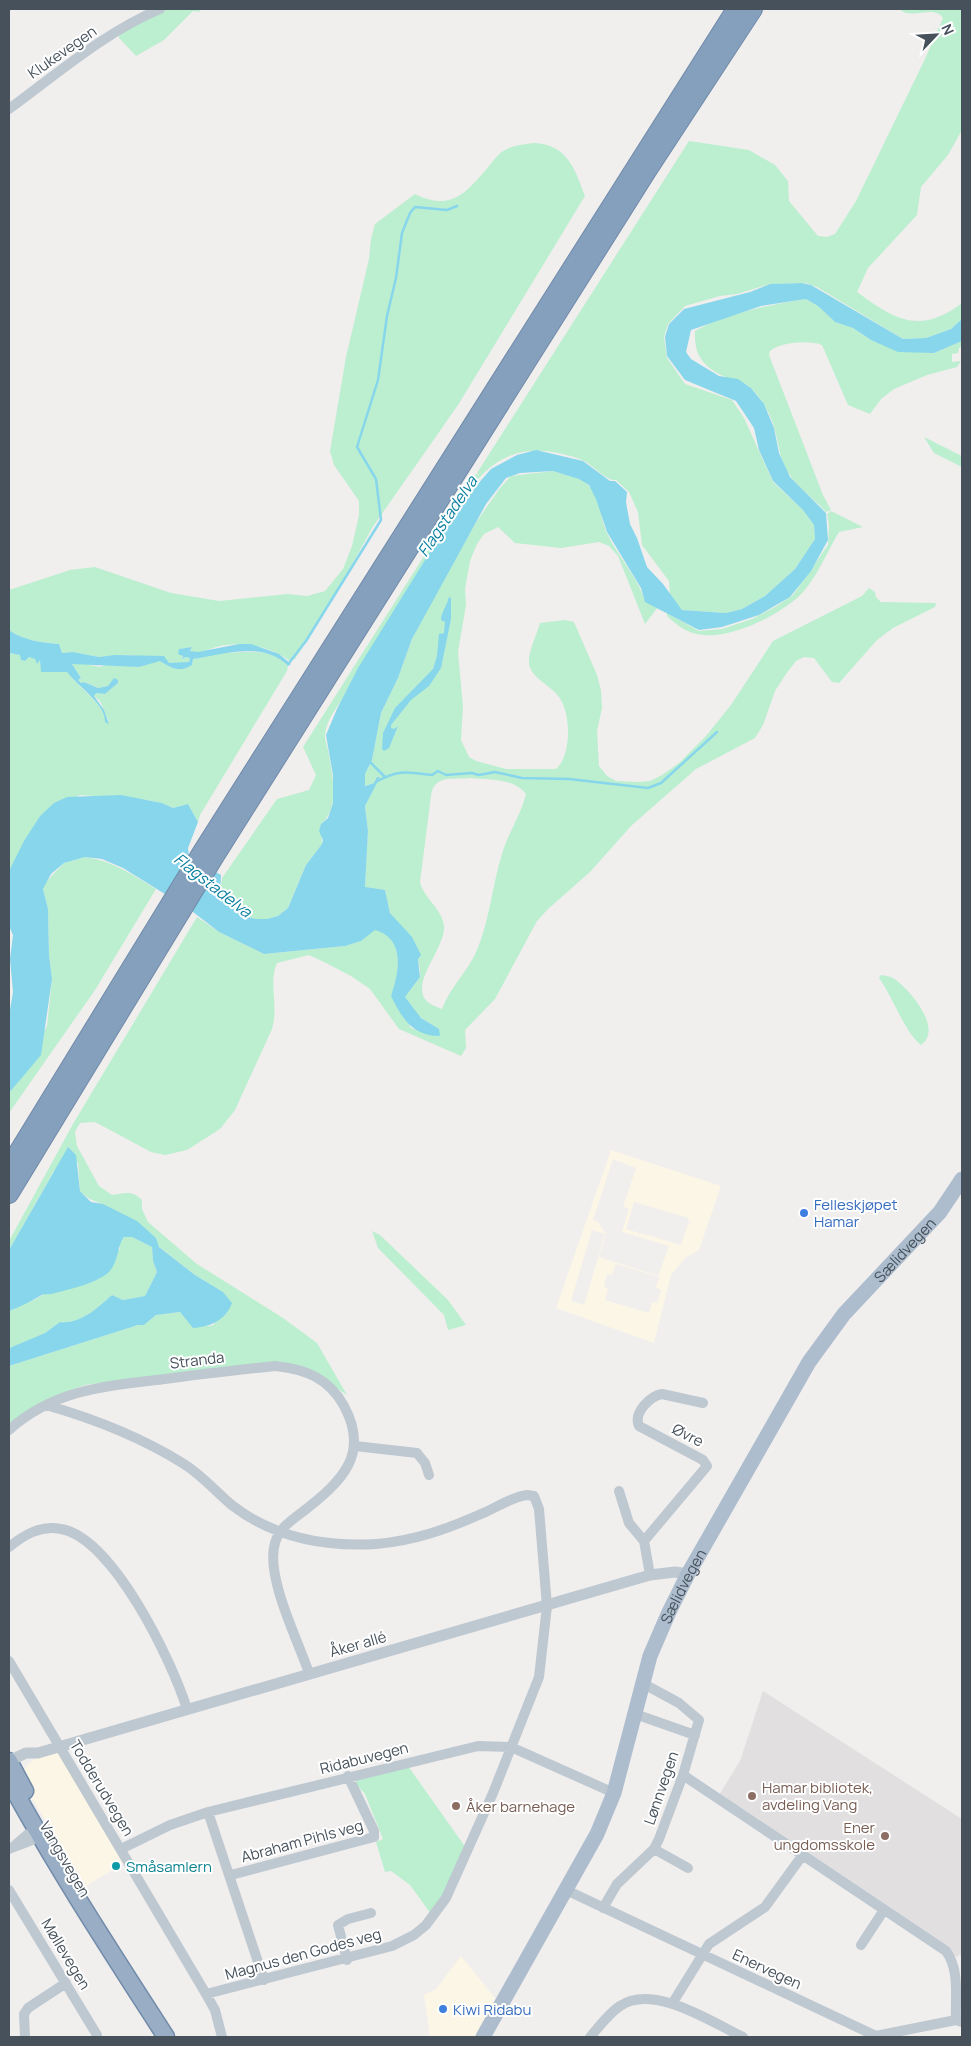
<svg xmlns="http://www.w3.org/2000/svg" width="971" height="2046" font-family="Manrope,sans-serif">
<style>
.commercial{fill:#fcf6e6;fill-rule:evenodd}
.education{fill:#e2dfe0}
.green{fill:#bbefd0;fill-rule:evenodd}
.water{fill:#88d6ec}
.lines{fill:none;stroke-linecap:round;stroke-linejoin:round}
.stream{stroke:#88d6ec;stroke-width:2.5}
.trunk-casing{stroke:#708ba9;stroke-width:19}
.motorway-casing{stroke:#708ba9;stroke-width:20}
.minor{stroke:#bec8d0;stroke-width:10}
.tertiary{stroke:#bec8d0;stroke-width:11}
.primary{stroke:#adbdcd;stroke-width:15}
.trunk{stroke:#99aec5;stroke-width:16}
.motorway{stroke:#85a0bd;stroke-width:18}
.shop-dot{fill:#3f7fe0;stroke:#fff;stroke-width:2}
.education-dot{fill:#8d6e63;stroke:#fff;stroke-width:2}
.culture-dot{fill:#0f9aa8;stroke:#fff;stroke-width:2}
.labels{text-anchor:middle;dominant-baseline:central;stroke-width:4;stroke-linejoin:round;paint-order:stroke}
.street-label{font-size:15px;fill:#46515b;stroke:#fff}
.shop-label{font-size:15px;fill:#366cbe;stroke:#fff;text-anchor:start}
.education-label{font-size:15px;fill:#785e54;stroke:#fff;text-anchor:start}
.culture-label{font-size:15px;fill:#0d838f;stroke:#fff;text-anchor:start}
.water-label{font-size:16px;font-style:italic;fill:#0b80a1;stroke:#fff}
</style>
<rect width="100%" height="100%" fill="#f1eeee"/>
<path class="commercial" d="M611 1150 721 1186 699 1250 686 1257 671 1275 654 1343 556 1308ZM613 1159 636 1168 623 1207 629 1209 622 1232 669 1246 658 1276 599 1257 606 1234 598 1222 593 1220ZM634 1202 689 1218 688 1221 691 1222 688 1224 681 1245 641 1233 639 1236V1233L626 1229ZM592 1230 605 1234 584 1305 571 1301ZM616 1264 659 1277 656 1288 661 1290 657 1303 652 1302 649 1313 605 1300 608 1289 604 1287 607 1274 612 1275Z
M59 1752 124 1863 86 1886 30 1795 22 1774 28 1764 34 1759Z
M461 1956 495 1998 490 2014 479 2034 474 2037H430L424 1995 436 1989Z"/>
<path class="education" d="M763 1691 962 1819V1957L959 1954 958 1957 955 1956 719 1795 740 1761Z"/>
<path class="green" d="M167 9H198L201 12 193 11 164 40 136 56 119 38V34Z
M899 9H962V130L948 155 921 187 917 215 868 268 857 292C895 320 920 335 962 303V319L951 329 926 338 903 339 817 287 806 283 770 284 737 294 720 296 685 306 668 324 664 337 667 358 685 384 732 400 744 418 773 482 803 510 814 525 815 539 795 569 765 596 742 609 726 613 682 610 670 596 669 581 642 545 638 512 629 492 616 480C606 481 594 466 584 461 576 457 567 455 558 453 512 444 486 464 462 500L347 694C338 705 326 720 325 735 325 740 327 746 328 750 332 773 341 807 321 824L322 844 306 865 288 908 278 916 267 919H256L240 915 220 896 222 878 277 799 309 790 316 775 303 747 476 474 480 475 477 473 689 141 749 150 775 165 788 181 789 201 818 236 827 237 835 234 856 201 925 59 943 18C933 4 912 21 899 9Z
M535 143C568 145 575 170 585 196L458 405 372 528 346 576 295 659 290 661C268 646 246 641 220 646 210 648 199 655 190 651L192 647 180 649 183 659 186 657 190 658 189 662 175 664 132 655 99 657 73 652 62 653 59 644C42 643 22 640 9 630V590L70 570 95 567 171 593 219 601 287 594 307 596 325 591 343 569 352 546 359 515V501L334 465 330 451 346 357 369 259 371 239 375 224 415 194C451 212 466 193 489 166 493 161 499 153 505 150 514 145 525 144 535 143Z
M806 299 818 306 835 322 853 328 871 340 934 353 962 341V346L959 348 958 353 952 354V362L961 361 957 367 927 375 894 389 881 399 870 414 848 405 822 345C810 340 780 342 770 351L769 355 823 495 831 510 826 512C816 501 800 489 791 477 780 463 779 446 775 430 771 415 763 401 753 390 743 379 731 381 719 374 700 364 694 351 695 331 729 313 768 305 806 299Z
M924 437 962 456V467L934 453Z
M553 471C564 475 580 476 588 485 600 497 600 517 606 531 617 556 637 575 645 601L658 607 645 624 618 556 609 546 599 542 561 548 515 543 498 527 484 534 477 544 470 561 465 589 466 605 458 652 463 707 461 740 469 757 476 761 506 769H556C572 755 571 713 559 697 551 685 531 679 529 663 528 652 537 634 540 623L565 620 574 622 597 675 601 690 602 708 597 731 599 766 607 776 616 781 639 782 650 781 662 775 679 763 706 736 731 705 773 641 862 596 869 588 875 592 876 597 881 602 936 603 935 607 893 628 877 640 839 683 832 682 814 658 804 657 796 661 786 674 775 691 763 725 755 738 696 769 631 826 590 872 548 909 537 921 495 999 465 1030 466 1048 461 1056 399 1029 370 989 351 976 326 963 309 955 277 963C268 983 279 1004 272 1029L235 1110 220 1129 187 1150 165 1155 151 1152 95 1122 80 1123 75 1132 77 1146 99 1186 112 1195C124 1193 133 1190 142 1200V1209L148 1222 197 1264 283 1318 317 1343 347 1395 306 1368 122 1380 85 1385 60 1394 9 1427V1366L138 1325H144L156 1315 180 1312C190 1326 198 1328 214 1325L223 1292 195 1275 110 1208C97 1200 92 1203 80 1191L78 1163 54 1171 9 1250V1241L73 1124 197 917 219 932 264 954 345 946 361 941 375 929C406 939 399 972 392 996L411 1028 439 1036V1029C427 1022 409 1012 405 997L420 977V970L418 959 403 930 390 913 385 890 365 888 368 831 365 806 379 777 374 783 364 786 365 774 372 760 381 713 398 678 412 639 452 563 477 521 500 488 511 476ZM471 778C489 780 514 778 526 794 521 815 508 833 502 854 492 886 490 919 477 950 469 970 450 987 442 1009 437 1007 428 1004 425 999 412 980 446 947 444 926 442 908 424 899 420 882L431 796C434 774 452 780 471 778Z
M831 511 863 527 839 532C827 552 819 573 804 591 785 613 733 638 704 635 688 634 678 626 667 616V613L699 631 722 629 752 619 775 607 793 595 828 545 829 525 827 514Z
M245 652C264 652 274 652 288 666L287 671 200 815 198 822 188 804 173 808 162 803 147 800 80 795 40 816 9 871V653L21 655V660L25 661 29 657 40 660 47 671 67 672C77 685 88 693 98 704 103 710 104 716 109 722L100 701 94 696 95 693 105 694 118 683 114 679 108 686 98 688 84 682 81 683 77 681 81 678 72 664 82 663 100 667 109 664 139 667 160 660C170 667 179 674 192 665L193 659 219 653Z
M85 857C113 861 133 875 156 889L95 990 9 1113V1093L19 1080 47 1026 52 979 49 955 48 909 43 889 45 883 64 863Z
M881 975C885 976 890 976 893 978 909 988 944 1029 921 1045 905 1033 893 997 879 978Z
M372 1231 380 1235 448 1300 466 1325 448 1330 444 1315 378 1248Z
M124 1237H132L152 1247 153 1261 157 1272 145 1296 123 1300 112 1295C97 1308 81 1324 60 1322L45 1333 9 1349V1311L36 1299 120 1249V1242Z
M408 1766 466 1848 442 1898 431 1914 410 1885 391 1871 385 1872 376 1842 383 1839 365 1794 356 1784V1778Z"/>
<path class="water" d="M802 283 811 285 903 339 926 338 951 329 962 319V341L934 353 898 352 871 340 853 328 835 322 818 306 806 299 761 306 691 330 686 352 691 359 719 376 738 379 751 388 764 404 774 428 779 453 790 477 826 513 828 540 811 571 790 597 759 615 722 627 699 630 645 602 641 588 607 532 596 499 589 485 579 479 553 471 520 473 506 478 486 504 412 639 398 678 381 713 372 760 365 774V786L374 783 377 777H380L365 806 368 831 365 887 385 890 390 913 412 937 421 955 418 959 420 977 405 997 421 1018 439 1029 440 1036C412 1036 402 1018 391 996 399 972 406 939 375 930L361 941 345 946 264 954 219 932 189 909 123 868 102 859 85 857 64 863 51 874 43 889 48 909 49 955 52 979 41 1055 9 1093V1016L13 992 10 959 13 935 9 926V871L24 841 40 816 54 803 67 797 121 795 162 803 173 808 188 804 198 822 188 848 189 856 221 875 220 896 240 915 256 919H267L278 916 288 908 306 865 322 844 323 840 319 831 321 824 328 818 333 803V775L326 735 337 709 358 668 430 552 476 486 491 469 517 455 536 450 583 461 610 481H615L627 492 626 502 630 524 637 538 647 567 663 584 682 610 726 613 742 609 765 596 795 569 815 539 814 525 803 510 773 481 759 450 754 428 736 401 685 380 667 356 665 337 669 324 684 309 750 292 770 284Z
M449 597 451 598V619L441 668 429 686 411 700 391 725V728L394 729 398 726 389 748 384 751 382 749 383 733 395 708 433 669 437 656 439 634 444 633 445 622 441 620C441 613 447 605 449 597Z
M9 630C22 640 43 643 59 644L62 653 73 652 99 657 115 655 164 656 169 663 189 662 190 658 186 657 182 659 183 656 178 654 179 649 192 647 190 651 198 652 239 644H251L279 654 291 664 288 666C264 641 223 654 193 659L192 665C179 674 170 667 160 661L139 667 72 664 81 678 78 680 81 683 84 682 98 688 108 686 114 678 118 680V683L105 694 96 693 94 696 104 710 109 724 105 722C106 704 78 687 67 672H41L40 660 37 664 35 659 29 657 25 661 21 660 20 655 9 653Z
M68 1147 76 1155 80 1191 91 1202 103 1204 137 1221 156 1238 159 1247 195 1275 223 1292 232 1303C226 1320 210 1327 193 1328L180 1312 156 1315 144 1325H138L9 1366V1349L12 1347 45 1333 60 1322C81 1324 97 1308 112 1295L123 1300 145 1296 157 1272 153 1261 152 1247 132 1237H124C117 1246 119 1261 109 1272 97 1283 71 1289 55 1293 50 1295 44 1293 40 1296 30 1302 20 1307 9 1311V1250Z"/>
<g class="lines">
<path class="stream" d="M289 663 306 641 381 520 376 479 357 447 378 380 387 316 396 278 402 233 410 213 415 207 447 210 457 206
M369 761 385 777
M376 782C398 769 408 772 432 775L438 771 446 775 472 773 479 775 495 772 522 778 569 779 648 788 661 783 717 732"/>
<g class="trunk-casing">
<path id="trunk" d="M9 1761 25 1791
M9 1781C57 1869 112 1953 166 2037"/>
</g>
<g class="motorway-casing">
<path id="motorway" d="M9 1167 202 852 736 9
M9 1194 213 859 647 171 753 9"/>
</g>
<path class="minor" d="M9 109C57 74 105 32 160 9
M46 1405C95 1419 141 1437 184 1464 203 1476 217 1493 233 1506 275 1538 325 1547 376 1544 414 1541 447 1529 481 1514 496 1508 511 1497 527 1495L534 1496 539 1509 547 1606 539 1677 493 1793 446 1898 426 1925 414 1935 392 1946 206 1994
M9 1430C55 1389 106 1386 165 1379 202 1374 238 1370 275 1366 305 1369 329 1378 344 1406 370 1454 342 1481 305 1510 293 1519 279 1528 275 1543 265 1576 298 1640 309 1673
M355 1446 417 1453 425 1463 429 1475
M619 1491 629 1523 644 1541
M9 1547C24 1535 40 1525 61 1529 113 1538 172 1661 187 1709
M650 1575 644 1541 707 1466 703 1460 639 1426C633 1413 650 1396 662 1394L703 1403
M9 1661 206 1994 215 2010 222 2037
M635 1714 695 1735
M683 1775 946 1951C960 1970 955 1997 956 2020
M208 1812 264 1980
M13 1847 28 1834 40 1829
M9 1849C24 1842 36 1842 46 1828
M121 1849 170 1825 208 1812 478 1746 511 1747 614 1793
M654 1849 688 1868
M231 1875 374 1837V1831L348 1776
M9 1890 97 2035
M566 1890 876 2036 956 2020 962 2022
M603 1908 617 1884 654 1849 659 1839 683 1775 699 1720 679 1703 642 1683
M861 1945 884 1910
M347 1960 338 1925 348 1919 371 1913
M672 2004 709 1944 765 1907 802 1856
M25 2037 24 2014 28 2008 66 1983
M590 2037C599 2027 608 2014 620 2006 653 1983 711 2022 743 2037"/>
<path class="tertiary" d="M9 1761 26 1753H38L650 1575 675 1572 688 1574"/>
<path class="primary" id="s1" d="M483 2037 597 1834 614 1793 650 1656 669 1612 688 1574 809 1362 844 1314 940 1212 962 1179"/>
<use href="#trunk" class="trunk"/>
<use href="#motorway" class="motorway"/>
</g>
<g class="shop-dot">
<circle cx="804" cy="1213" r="5"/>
<circle cx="443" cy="2009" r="5"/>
</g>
<g class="education-dot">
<circle cx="752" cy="1796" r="5"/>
<circle cx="456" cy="1806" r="5"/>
<circle cx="885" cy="1836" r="5"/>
</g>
<circle class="culture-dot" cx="116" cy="1866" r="5"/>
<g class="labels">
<g class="street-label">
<text transform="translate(62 52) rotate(-35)">Klukevegen</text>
<text stroke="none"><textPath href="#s1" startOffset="901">Sælidvegen</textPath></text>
<text transform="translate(197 1360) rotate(-7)">Stranda</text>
<text transform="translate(688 1435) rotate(27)">Øvre</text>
<text stroke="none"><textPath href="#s1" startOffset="496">Sælidvegen</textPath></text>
<text transform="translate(358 1644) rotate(-16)">Åker allé</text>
<text transform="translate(364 1758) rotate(-14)">Ridabuvegen</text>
<text transform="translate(102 1788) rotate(59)">Todderudvegen</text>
<text transform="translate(661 1788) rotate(-71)">Lønnvegen</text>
<text transform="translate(302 1841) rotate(-15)">Abraham Pihls veg</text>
<text transform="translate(65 1859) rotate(60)">Vangsvegen</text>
<text transform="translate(66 1954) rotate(59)">Møllevegen</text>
<text transform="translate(303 1954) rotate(-15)">Magnus den Godes veg</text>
<text transform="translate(767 1969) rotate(25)">Enervegen</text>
</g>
<g class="shop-label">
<text x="814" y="1204">Felleskjøpet<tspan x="814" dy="17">Hamar</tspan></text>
<text x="453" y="2009">Kiwi Ridabu</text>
</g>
<g class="education-label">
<text x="762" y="1787">Hamar bibliotek,<tspan x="762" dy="17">avdeling Vang</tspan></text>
<text x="466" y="1806">Åker barnehage</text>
<text x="875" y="1827" text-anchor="end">Ener<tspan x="875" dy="17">ungdomsskole</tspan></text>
</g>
<g class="culture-label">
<text x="126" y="1866">Småsamlern</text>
</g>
<g class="water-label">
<text transform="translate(447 516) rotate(-56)">Flagstadelva</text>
<text transform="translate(213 885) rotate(38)">Flagstadelva</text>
</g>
</g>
<rect width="971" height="2046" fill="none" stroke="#46515b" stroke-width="20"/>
<g transform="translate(936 35) rotate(65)" stroke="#ffffff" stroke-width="4" paint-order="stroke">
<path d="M0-4L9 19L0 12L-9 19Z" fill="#46515b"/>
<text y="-8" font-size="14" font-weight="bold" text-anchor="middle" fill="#46515b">N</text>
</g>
</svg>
